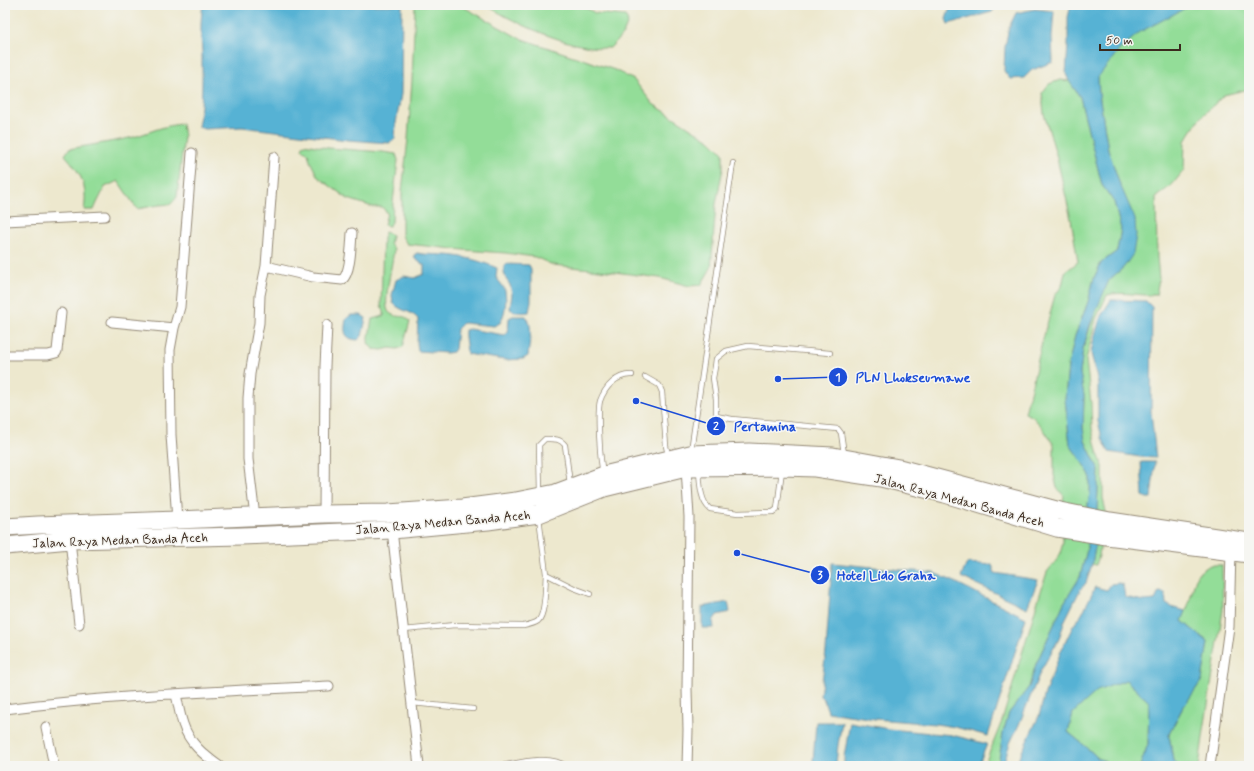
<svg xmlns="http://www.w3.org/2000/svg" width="1254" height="771" font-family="Mynerve,sans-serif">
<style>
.green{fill:#93dd98;stroke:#67845b}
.water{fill:#56b2d4;stroke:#486e79}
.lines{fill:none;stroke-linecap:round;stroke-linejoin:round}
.lane-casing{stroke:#948976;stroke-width:6}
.street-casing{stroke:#948976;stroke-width:11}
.highway-casing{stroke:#948976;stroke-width:19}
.lane{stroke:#fff;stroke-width:4.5}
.street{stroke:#fff;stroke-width:9}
.highway{stroke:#fff;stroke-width:17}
.labels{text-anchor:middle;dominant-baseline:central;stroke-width:3;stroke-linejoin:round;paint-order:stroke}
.street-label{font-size:13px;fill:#3b2a1e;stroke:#f6f6f2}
.leader{fill:none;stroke:#1d4ed8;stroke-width:1.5}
.callout-dot{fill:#1d4ed8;stroke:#f6f6f2;stroke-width:1.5}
.mark-label{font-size:12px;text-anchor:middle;font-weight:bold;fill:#fff}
.callout-label{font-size:14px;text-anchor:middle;font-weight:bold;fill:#1d4ed8;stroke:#f6f6f2;stroke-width:3;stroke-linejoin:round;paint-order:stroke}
</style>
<rect width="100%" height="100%" fill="#f6f6f2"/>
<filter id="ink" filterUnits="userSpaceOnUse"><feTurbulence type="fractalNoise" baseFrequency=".025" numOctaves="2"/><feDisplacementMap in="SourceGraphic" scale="8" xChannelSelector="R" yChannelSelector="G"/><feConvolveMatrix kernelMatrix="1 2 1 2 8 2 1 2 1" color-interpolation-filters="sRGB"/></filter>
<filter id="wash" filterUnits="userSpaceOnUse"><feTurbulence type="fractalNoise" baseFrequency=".012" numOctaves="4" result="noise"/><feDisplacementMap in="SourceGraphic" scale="16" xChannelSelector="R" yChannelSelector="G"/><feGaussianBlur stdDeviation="0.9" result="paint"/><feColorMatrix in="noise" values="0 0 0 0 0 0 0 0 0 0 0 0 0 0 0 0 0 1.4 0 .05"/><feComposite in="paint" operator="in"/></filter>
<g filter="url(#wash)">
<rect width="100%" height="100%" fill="#ede8ce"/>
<path class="green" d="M415 5H460L519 38 615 70 634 80 653 104 711 141 723 153V168L716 204 711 268 701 285 689 286 660 278 600 270 553 265 535 257 505 253 464 250 407 244 402 236V191L408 139 412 80Z
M486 5H581L595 13 625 16 628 22 623 34 610 48C573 50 518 25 486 5Z
M1088 5H1249V89L1224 95 1200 118 1185 141 1184 170 1172 185 1156 197 1157 257 1159 279 1156 295C1139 296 1123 291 1107 295L1096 319 1086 360 1091 403 1092 429 1097 451 1103 466V498L1106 512 1099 556 1096 565 1092 564 1095 548 1099 470 1085 441 1083 428 1084 396 1080 373 1083 349 1098 303 1109 280 1124 267 1119 182 1108 149 1099 94 1098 77Z
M1060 80 1069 81 1080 97 1102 185 1114 202 1121 229 1117 251 1101 263 1094 278 1088 302 1075 336 1068 366 1065 399 1070 445 1080 459 1090 475V494L1088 504 1087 550 1080 577 1064 603 1036 664 1029 687 1009 713 1003 733 999 759 1000 766H984L1002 721 1035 610 1047 572 1059 557 1063 543 1062 505 1064 496 1057 488 1054 475V445L1042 427 1033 417 1025 413 1042 343 1055 295 1062 286 1065 272 1078 262 1071 219 1056 154 1044 114 1042 93 1049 84Z
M182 124 184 136 177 197 171 204 159 205 137 209 118 181 105 187 97 203 94 210H84C88 186 81 173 65 155L69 149C90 145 112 142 134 137 150 132 165 125 182 124Z
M304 144 328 148 383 152 396 154 398 160 393 202 392 222 389 226 384 225 387 213 382 207H373L348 199 318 177 310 161 308 153 302 149Z
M385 232 392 235 390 244 394 249C393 261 383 302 388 311 392 317 399 316 405 317L410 321 403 347 397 349 390 348 382 350 373 349 368 343 372 319 384 316V310L381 306 383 238Z
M1210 565H1222L1223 610 1204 730 1199 766H1179L1173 761 1169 734 1182 709 1202 680 1208 642 1182 621 1189 603 1197 574Z
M1126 680 1149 702 1148 744 1140 766H1113L1098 758 1084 745 1068 732 1073 713 1097 690Z"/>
<path class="water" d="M203 5H402L401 94 396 123 395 139 389 143 348 140 242 127 205 129 198 127C203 102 202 76 202 52 201 36 200 21 203 5Z
M951 5H997L992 12 948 24 946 19Z
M1071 5H1191L1140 32 1119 50 1098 77 1099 94 1108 149 1119 182 1135 219 1136 235 1133 254 1124 267 1109 280 1090 325 1083 349 1080 373 1084 396 1083 428 1085 441 1099 470 1095 548 1092 564 1086 583 1080 590 1064 622 1059 639 1041 670 1018 727 1010 743 1004 762V766H1000L999 759 1003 733 1009 713 1029 687 1036 664 1064 603 1080 577 1087 550 1088 504 1090 494V475L1080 459 1070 445 1065 399 1068 366 1075 336 1088 302 1094 278 1101 263 1117 251 1121 229 1114 202 1102 185 1080 97 1069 81 1066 74 1068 44V17Z
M1035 9 1054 11 1052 37 1053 62 1032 70 1024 78 1010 79 1004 71 1005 47 1009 27 1016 13Z
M417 253C425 255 434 254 442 255 460 255 481 261 497 268L496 277C499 282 504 286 505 291 507 302 505 314 500 323L494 326 463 323 457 329 455 349 453 352 447 353 418 351 417 343 418 319C409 309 403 313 393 303L392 295 396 280 404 276 415 278 424 274V265L415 259 414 255Z
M507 264 529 265 531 269V301L529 312C522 313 516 313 510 309L512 294 510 285 506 279 504 272V266Z
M1111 300 1146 301 1152 307 1151 412 1156 458 1140 457 1109 452 1102 438 1098 421V383L1091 353 1094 338 1101 316Z
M351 315H361L366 318 362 336 358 340C343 339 344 331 346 319Z
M513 316H526C534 326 529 344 528 356L523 359 505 360 467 354C467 346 464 338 465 330L469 329 504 335 508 332 509 318Z
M1141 462H1155L1151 498H1147L1143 496Z
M832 563 934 573 955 582 1026 618 988 736 955 727 936 724 875 719 828 712 824 700 820 696 826 651Z
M967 563 992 565 995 573 1038 580 1027 608 961 577Z
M1119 583 1123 585 1125 597 1144 601 1155 600 1159 592 1165 593 1166 604 1174 608 1186 611 1182 621 1208 642 1202 680 1182 709 1169 734 1173 761 1179 766H1140L1148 744 1149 702 1126 680 1097 691 1073 713 1068 732 1084 745 1098 758 1113 766H1021L1018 763V760L1039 716 1045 693 1061 651 1073 626 1082 614 1095 587 1107 590 1111 584Z
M728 602 730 612 717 615 713 621 714 628H702V607Z
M816 722H842L838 745 836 764 813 762Z
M850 722 889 729 952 735 987 744 978 766H844V757Z"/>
</g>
<g filter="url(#ink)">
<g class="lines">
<g class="lane-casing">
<path id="lane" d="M830 353 748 346 726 351 716 359 715 367 713 378 716 399V416L732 419 838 429 841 433 844 454
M645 377 659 385 662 392 666 446 668 455
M691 451 733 163
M699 471C700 482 700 501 710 509L738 513 773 512 777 509 782 470
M603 473C600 460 597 413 600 401 605 387 617 374 632 375
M540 493 539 445 545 439C553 439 560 438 565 445L570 484
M539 517 546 574 574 588 590 594
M404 630 455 625 523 626C528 625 534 624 538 621 546 614 545 585 546 574
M412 703 473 709
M501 766C518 763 551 754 565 766"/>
</g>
<g class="street-casing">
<path id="street" d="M5 221 105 216
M266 266 313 277 342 280C351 273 351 245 352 233
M112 322 174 328
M5 355H48L56 353 57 351 61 313
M686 468 689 517 687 689 688 730 687 766
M324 514 325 366 327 325
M255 517 248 459V398L250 374 259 323 260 295 266 266 274 157
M177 520 171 435 170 350 174 328 180 307 192 153
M392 530 419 766
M70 540 79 624
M176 694C178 704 180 715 183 724 189 743 204 755 219 766
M5 709C112 695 222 691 329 686
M46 727 54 766
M1210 766 1229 627 1231 552"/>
</g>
<g class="highway-casing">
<path id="highway" d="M5 527 38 525 177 520 324 514 388 513 462 508 516 501 556 493 604 475 690 454 749 452 833 456 899 468 1060 511 1110 521 1249 542
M5 546 70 540 241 536 392 530 488 521 539 514 604 488 686 468 783 467 815 468 881 478 945 494 1057 528 1107 536 1249 554"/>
</g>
<use href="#lane" class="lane"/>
<use href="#street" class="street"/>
<use href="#highway" class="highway"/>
</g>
</g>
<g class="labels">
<g class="street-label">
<text transform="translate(959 501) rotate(15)">Jalan Raya Medan Banda Aceh</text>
<text transform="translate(443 523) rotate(-5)">Jalan Raya Medan Banda Aceh</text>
<text transform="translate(120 541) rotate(-2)">Jalan Raya Medan Banda Aceh</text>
</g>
</g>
<path class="leader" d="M778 379L838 377M636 401L716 426M737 553L820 575"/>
<g class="callout-dot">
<circle cx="778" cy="379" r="4"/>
<circle cx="636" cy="401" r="4"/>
<circle cx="737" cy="553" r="4"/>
<circle cx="838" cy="377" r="10"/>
<circle cx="716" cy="426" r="10"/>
<circle cx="820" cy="575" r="10"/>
</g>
<g class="mark-label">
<text x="838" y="381">1</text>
<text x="716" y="430">2</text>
<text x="820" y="579">3</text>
</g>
<g class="callout-label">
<text x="913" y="382">PLN Lhokseumawe</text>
<text x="765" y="431">Pertamina</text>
<text x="886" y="580">Hotel Lido Graha</text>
</g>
<rect width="1254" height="771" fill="none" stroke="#f6f6f2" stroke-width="20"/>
<path d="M1100 44v6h80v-6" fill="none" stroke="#3b2a1e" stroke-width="2"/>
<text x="1106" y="44" font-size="12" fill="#3b2a1e" stroke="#f6f6f2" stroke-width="3" paint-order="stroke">50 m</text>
</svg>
